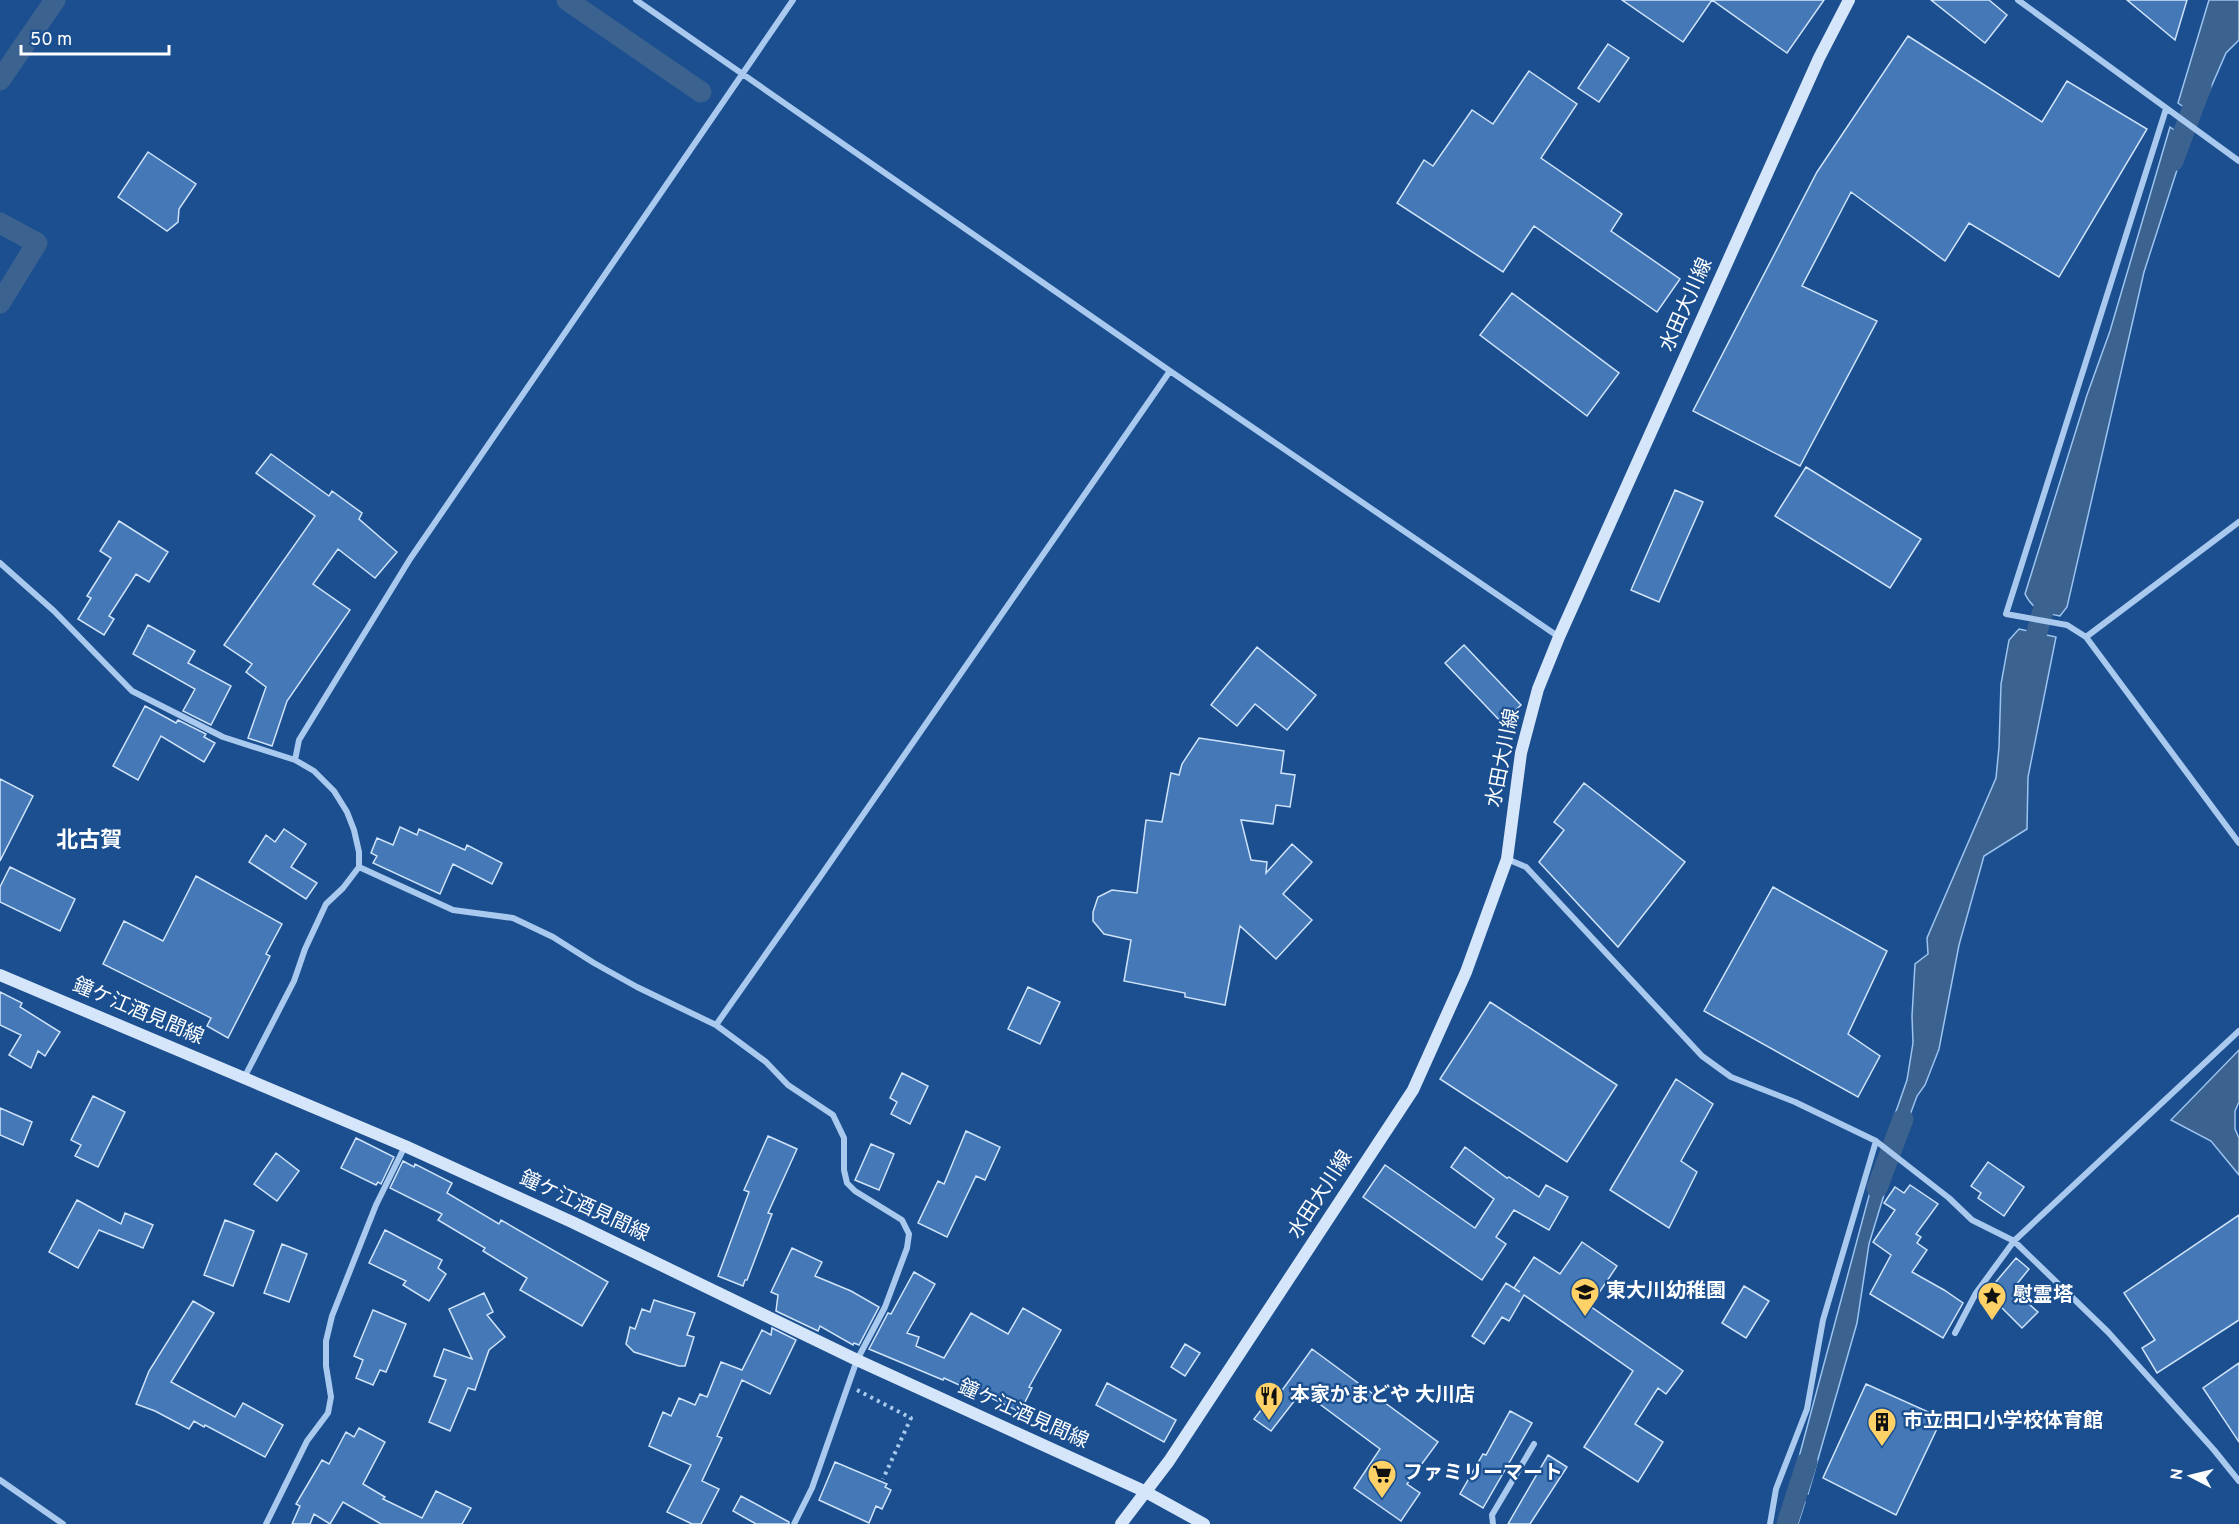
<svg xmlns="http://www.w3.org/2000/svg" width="2239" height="1524" font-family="Overpass,'Noto Sans JP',sans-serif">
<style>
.water{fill:#3c6290;stroke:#9cc4f0;stroke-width:1.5}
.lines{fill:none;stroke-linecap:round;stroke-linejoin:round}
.canal{stroke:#3c6290;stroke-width:21}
.building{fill:#4478b7;stroke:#cfe3fa;stroke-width:1.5}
.path{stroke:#a9c9ee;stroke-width:4;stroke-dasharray:3 4.5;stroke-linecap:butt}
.street{stroke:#a9c9ee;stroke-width:6}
.secondary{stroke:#d6e6fa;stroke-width:12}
.labels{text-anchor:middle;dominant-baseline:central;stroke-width:4.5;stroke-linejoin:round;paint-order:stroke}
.street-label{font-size:20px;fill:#fff;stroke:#1b4f8f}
.poi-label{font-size:20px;font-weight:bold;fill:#fff;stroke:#1b4f8f;text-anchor:start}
.quarter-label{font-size:22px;font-weight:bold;fill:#fff;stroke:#1b4f8f}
</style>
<rect width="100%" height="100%" fill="#1b4f8f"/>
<path class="water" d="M2209 0H2239V40L2226 53 2198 117 2178 103Z
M2170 127 2187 139 2144 272 2067 607 2060 616C2043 613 2033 610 2025 594L2087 395 2110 331Z
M2019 629 2056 637 2028 777 2027 829 1984 856 1959 945 1939 1049 1925 1085 1917 1096 1897 1150 1886 1140 1907 1080 1913 1043 1912 1016 1915 964 1928 954 1927 938 1996 778 1999 747 2001 684 2009 640Z
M2239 1050V1102L2235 1111V1129L2239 1138V1175L2211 1141 2171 1120Z
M1886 1160 1893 1165 1869 1244 1857 1323 1808 1494 1791 1487 1878 1162Z
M1786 1498 1805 1502 1798 1524H1781Z"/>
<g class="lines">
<path class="canal" d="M567 0 701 92
M0 80 55 0
M2173 161 2201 86
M0 223 37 243 0 303
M2029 660 2050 586
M1877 1188 1903 1119
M1787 1524 1807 1462"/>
</g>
<path class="building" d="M1622 0H1712L1683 42Z
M1712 0H1824L1787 53Z
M1931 0H1989L2007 15 1985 43Z
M2127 0H2187L2175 40Z
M1908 36 2042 122 2067 81 2147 129 2059 277 1969 223 1945 261 1851 192 1802 286 1877 321 1800 466 1693 411 1817 172Z
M1608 44 1629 58 1599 102 1578 88Z
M1529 71 1577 104 1541 158 1622 214 1611 231 1680 279 1657 312 1534 226 1503 272 1397 203 1424 160 1433 166 1472 110 1493 124Z
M148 152 196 184 179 209 178 222 167 231 118 197Z
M1512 293 1619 373 1587 416 1480 335Z
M271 454 329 496 332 491 362 513 359 519 397 552 375 578 338 549 313 584 350 610 287 701 272 746 248 738 266 687 246 672 252 664 224 645 315 516 256 473Z
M1806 467 1921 539 1890 588 1775 516Z
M1675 490 1703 502 1659 602 1631 590Z
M119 521 168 552 149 582 136 574 109 616 114 619 104 635 78 619 91 598 87 596 111 558 100 551Z
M148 625 195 651 188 663 231 686 211 725 183 711 195 689 133 654Z
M1464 645 1521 705 1502 723 1445 663Z
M1257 647 1316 695 1287 730 1255 704 1237 726 1211 705Z
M145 706 176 723 178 720 206 734 204 737 215 743 204 762 161 736 138 780 113 766Z
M1199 738 1284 751 1281 773 1295 775 1290 807 1276 805 1273 824 1241 820 1251 860 1267 862 1266 873 1292 844 1312 862 1283 894 1312 920 1276 959 1240 926 1225 1005 1185 997V993L1124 981 1131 940 1104 934 1093 921V912L1098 897 1112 890 1137 893 1146 820 1162 822 1171 773 1179 775 1182 764Z
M0 779 33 796 0 861Z
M1584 783 1685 862 1618 947 1539 862 1564 830 1554 822Z
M400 827 417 835 419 829 465 850 467 845 502 863 492 884 453 864 440 894 373 863 377 856 371 853 377 838 393 845Z
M284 829 306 844 291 867 317 883 306 899 249 862 266 835 275 842Z
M10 867 75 899 60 931 0 902V887Z
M196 876 282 924 266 954 270 956 228 1038 207 1026 211 1018 103 964 124 921 163 941Z
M1773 887 1887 951 1848 1034 1880 1056 1858 1097 1704 1011Z
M1028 987 1060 1002 1040 1044 1008 1029Z
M0 992 22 1003 20 1007 60 1032 45 1056 38 1051 31 1068 9 1055 21 1035 0 1025Z
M1490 1002 1617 1085 1567 1162 1440 1079Z
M902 1073 928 1086 910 1124 891 1114 897 1102 890 1098Z
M1676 1079 1713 1104 1681 1161 1697 1172 1669 1228 1610 1190Z
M93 1096 125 1112 98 1167 75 1156 81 1145 71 1140Z
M0 1108 32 1122 23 1145 0 1135Z
M966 1131 1000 1147 985 1180 976 1176 947 1237 918 1223 938 1181 944 1184Z
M768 1136 797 1149 768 1213 772 1214 747 1280H745L743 1286 718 1276 749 1192 744 1190Z
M356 1138 394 1157 381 1184 378 1182 376 1185 341 1168Z
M871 1144 894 1154 879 1190 855 1180Z
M1465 1147 1507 1178 1509 1177 1539 1197 1546 1185 1568 1197 1549 1230 1514 1210 1496 1237 1506 1244 1482 1280 1363 1197 1385 1165 1475 1228 1494 1199 1451 1167Z
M276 1153 299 1171 277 1201 254 1184Z
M403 1161 414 1167 415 1164 452 1183 447 1193 499 1224 501 1220 608 1282 582 1326 520 1290 527 1278 483 1251 485 1248 438 1220 442 1214 390 1188Z
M1988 1162 2024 1187 2004 1216 1978 1198 1981 1193 1971 1186Z
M1910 1185 1938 1204 1916 1234 1921 1237 1917 1243 1927 1250 1912 1272 1944 1290 1963 1303 1943 1338 1870 1294 1891 1255 1873 1242 1895 1210 1884 1203 1895 1187 1904 1193Z
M77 1200 121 1224 125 1213 153 1225 143 1248 99 1230 78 1268 49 1252Z
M2239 1215V1320L2157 1373 2142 1348 2155 1340 2124 1293Z
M225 1220 254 1231 233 1286 204 1275Z
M385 1230 442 1260 438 1268 446 1274 429 1301 403 1285 406 1281 369 1263Z
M1582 1242 1617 1266 1590 1306 1683 1371 1666 1394 1658 1388 1635 1424 1663 1442 1638 1482 1584 1447 1633 1371 1524 1295 1509 1321 1502 1317 1484 1344 1472 1336 1506 1283 1520 1292 1514 1288 1534 1257 1560 1274Z
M282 1244 307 1254 289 1302 264 1293Z
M792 1248 822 1262 815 1276 851 1291 879 1307 859 1345 854 1343 853 1345 820 1326 818 1331 776 1311 778 1295 771 1292Z
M2016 1258 2029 1269 2016 1285 2032 1301 2029 1304 2038 1312 2022 1328 1999 1305 1997 1307 1984 1296Z
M914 1272 935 1284 907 1333 919 1337 916 1346 944 1358 971 1313 1008 1334 1023 1308 1061 1330 1029 1387 1032 1388 1020 1412 981 1393V1395L944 1378 943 1380 869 1349 888 1313 891 1314Z
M1744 1286 1769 1301 1746 1338 1722 1323Z
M484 1293 493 1312 487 1315 505 1337 489 1350 475 1390 468 1388 450 1431 429 1422 446 1380 434 1376 444 1349 472 1359 449 1309Z
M654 1300 695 1313 687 1335 694 1337 685 1366H679L634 1352 626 1344 630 1327 635 1329 642 1309 650 1312Z
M193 1301 214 1313 171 1382 235 1417 243 1403 283 1425 265 1457 205 1425 204 1427 194 1421 189 1429 155 1411 136 1404 149 1371Z
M373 1310 406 1324 386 1372 380 1370 373 1385 356 1378 363 1360 354 1356Z
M772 1328 796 1340 770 1394 742 1380 717 1436 722 1438 702 1481 719 1489 701 1524H692L667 1512 691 1465 649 1446 663 1412 671 1416 679 1398 695 1405 700 1394 707 1397 721 1362 742 1370 762 1330 771 1335Z
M1185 1344 1200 1353 1185 1376 1171 1367Z
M1312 1349 1438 1442 1407 1484 1420 1493 1401 1521 1354 1488 1380 1449 1302 1391 1271 1431 1254 1419 1271 1397 1275 1400Z
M2239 1363V1442L2203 1388Z
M1107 1383 1176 1420 1164 1442 1096 1405Z
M1866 1384 1942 1418 1896 1515 1823 1478Z
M1510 1411 1532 1423 1483 1508 1460 1494 1483 1454 1486 1455Z
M359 1428 385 1442 363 1484 385 1497 383 1499 422 1518 436 1491 471 1508 462 1524H381L343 1502 330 1524 314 1514 310 1524H292L300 1506 296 1504 322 1460 329 1464 346 1432 354 1437Z
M1548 1455 1567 1467 1530 1524H1508Z
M835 1462 887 1484 885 1487 891 1490 882 1509 876 1506 869 1523 819 1500Z
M741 1496 789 1522V1524H756L733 1511Z"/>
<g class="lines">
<path class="path" d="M857 1390 911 1418 883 1479"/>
<path class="street" d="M636 0 1170 371 1559 637
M2018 0 2239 161
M2166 109 2006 614 2067 625 2086 637 2239 843
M0 563 54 611 132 691 223 737 295 760 314 771 334 791 347 812 354 830 359 852V867L343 888 326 904 305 949 294 981 244 1078
M2086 637 2239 522
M295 760 299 740 410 559 793 0
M1507 859 1526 867 1702 1056 1731 1077 1795 1102 1876 1141 1949 1198 1972 1220 2014 1241 2108 1332 2214 1450 2239 1481
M359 867 453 910 513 918 553 937 594 963 637 987 716 1025 766 1062 788 1085 833 1115 844 1138V1170L847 1183 855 1191 902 1220 909 1234 907 1248 885 1307 857 1360 812 1488 794 1524
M716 1025 820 877 1170 371
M1955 1333 1976 1293 2014 1241 2239 1031
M0 1480 63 1524
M266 1524 307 1441 328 1413 331 1397 326 1366V1341L332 1316 376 1205 405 1146
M1493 1524 1492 1515 1534 1444
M1770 1524 1776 1489 1807 1409 1823 1320 1876 1141"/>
<path class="secondary" d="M0 975 405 1146 572 1222 857 1360 1144 1491 1204 1524
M1121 1524 1169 1461 1413 1090 1466 972 1507 859 1521 753 1538 689 1559 637 1819 58 1849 0"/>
</g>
<defs>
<g id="school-pin" transform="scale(1.5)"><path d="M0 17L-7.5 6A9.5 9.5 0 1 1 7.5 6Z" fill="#ffd166" stroke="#1b4f8f"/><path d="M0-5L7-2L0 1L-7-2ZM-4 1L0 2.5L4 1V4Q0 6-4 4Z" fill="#111"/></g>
<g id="sight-pin" transform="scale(1.5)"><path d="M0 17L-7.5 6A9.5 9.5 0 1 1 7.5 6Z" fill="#ffd166" stroke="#1b4f8f"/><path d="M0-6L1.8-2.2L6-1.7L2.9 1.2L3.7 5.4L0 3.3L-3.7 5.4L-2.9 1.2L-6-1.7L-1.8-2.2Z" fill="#111"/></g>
<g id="restaurant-pin" transform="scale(1.5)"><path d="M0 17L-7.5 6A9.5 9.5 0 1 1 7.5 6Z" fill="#ffd166" stroke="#1b4f8f"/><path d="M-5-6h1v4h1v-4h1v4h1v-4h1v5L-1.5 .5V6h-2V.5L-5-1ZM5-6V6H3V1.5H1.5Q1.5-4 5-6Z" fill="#111"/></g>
<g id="building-pin" transform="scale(1.5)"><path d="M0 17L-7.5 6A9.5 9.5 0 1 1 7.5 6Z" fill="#ffd166" stroke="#1b4f8f"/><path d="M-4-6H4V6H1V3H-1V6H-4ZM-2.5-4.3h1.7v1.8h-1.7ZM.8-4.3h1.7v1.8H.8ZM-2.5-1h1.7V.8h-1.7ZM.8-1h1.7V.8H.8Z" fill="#111"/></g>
<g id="supermarket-pin" transform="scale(1.5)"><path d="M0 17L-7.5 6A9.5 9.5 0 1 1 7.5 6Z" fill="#ffd166" stroke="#1b4f8f"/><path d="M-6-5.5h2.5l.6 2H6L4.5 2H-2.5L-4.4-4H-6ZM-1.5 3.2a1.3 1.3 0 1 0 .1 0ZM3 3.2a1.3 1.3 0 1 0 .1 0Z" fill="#111"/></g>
</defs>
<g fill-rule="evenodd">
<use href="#school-pin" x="1585" y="1292"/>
<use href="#sight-pin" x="1992" y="1296"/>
<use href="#restaurant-pin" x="1269" y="1396"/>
<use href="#building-pin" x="1882" y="1422"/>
<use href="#supermarket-pin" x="1382" y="1474"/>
</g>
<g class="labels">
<g class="street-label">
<text transform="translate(1687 305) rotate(-66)">水田大川線</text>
<text transform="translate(1504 758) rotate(-79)">水田大川線</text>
<text transform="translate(138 1012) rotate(23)">鐘ケ江酒見間線</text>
<text transform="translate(1321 1195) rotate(-57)">水田大川線</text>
<text transform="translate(584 1207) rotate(25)">鐘ケ江酒見間線</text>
<text transform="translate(1023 1415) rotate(24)">鐘ケ江酒見間線</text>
</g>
<g class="poi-label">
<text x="1606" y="1292">東大川幼稚園</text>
<text x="2013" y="1296">慰霊塔</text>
<text x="1290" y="1396">本家かまどや 大川店</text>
<text x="1903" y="1422">市立田口小学校体育館</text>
<text x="1403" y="1474">ファミリーマート</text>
</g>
<g class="quarter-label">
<text x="89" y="841">北古賀</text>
</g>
</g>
<g transform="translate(2191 1476) rotate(277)" stroke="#1b4f8f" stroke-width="4.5" paint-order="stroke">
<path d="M0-4.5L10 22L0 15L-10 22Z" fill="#ffffff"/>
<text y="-9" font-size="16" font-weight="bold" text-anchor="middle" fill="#ffffff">N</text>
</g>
<path d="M21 45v9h148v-9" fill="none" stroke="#ffffff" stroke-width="3"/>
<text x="30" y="45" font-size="18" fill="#ffffff" stroke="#1b4f8f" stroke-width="4.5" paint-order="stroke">50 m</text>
</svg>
